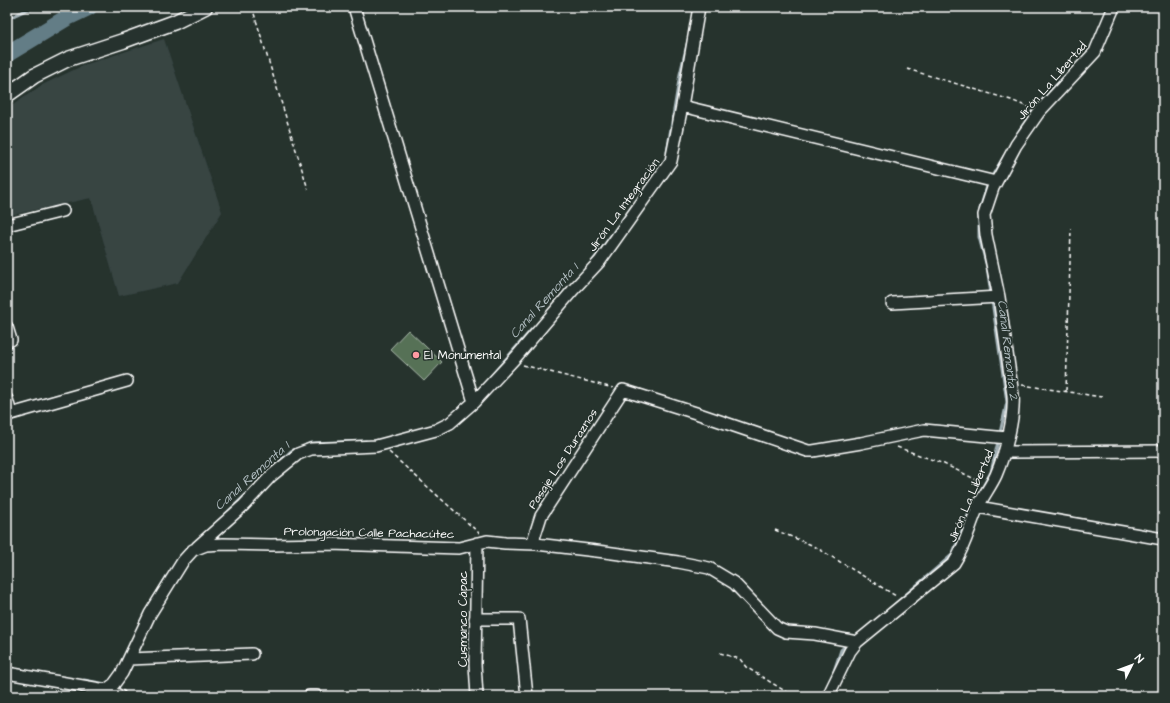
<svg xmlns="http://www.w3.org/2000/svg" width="1170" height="703" font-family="'Architects Daughter',sans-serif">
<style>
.built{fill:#374443}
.pitch{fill:#567157;stroke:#aab8ab}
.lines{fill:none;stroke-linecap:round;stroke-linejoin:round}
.stream{stroke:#a2b1b6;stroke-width:3}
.river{stroke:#647d86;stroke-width:17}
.minor-casing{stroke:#fff;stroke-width:14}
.major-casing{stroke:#fff;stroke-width:17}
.path{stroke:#fff;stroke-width:1.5;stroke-dasharray:4 3;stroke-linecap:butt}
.minor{stroke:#26332d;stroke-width:11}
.major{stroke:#26332d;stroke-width:14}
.poi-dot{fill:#ff9aa2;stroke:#26332d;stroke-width:1.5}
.labels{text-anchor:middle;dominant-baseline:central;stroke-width:3;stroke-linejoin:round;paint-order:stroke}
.street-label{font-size:12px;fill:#fff;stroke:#26332d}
.poi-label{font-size:12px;fill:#fff;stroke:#26332d;text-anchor:start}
.water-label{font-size:13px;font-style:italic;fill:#b2bec2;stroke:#26332d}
</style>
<rect width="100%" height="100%" fill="#26332d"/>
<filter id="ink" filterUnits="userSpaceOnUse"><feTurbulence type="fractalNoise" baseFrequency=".025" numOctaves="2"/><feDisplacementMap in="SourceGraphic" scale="8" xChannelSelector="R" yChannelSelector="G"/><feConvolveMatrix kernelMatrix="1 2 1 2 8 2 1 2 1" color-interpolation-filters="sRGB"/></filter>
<g filter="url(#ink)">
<path class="built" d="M164 39 222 212 178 283 119 296 91 198 7 216V109L42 85 84 65Z"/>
<path class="pitch" d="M408 330 442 362 424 381 390 349Z"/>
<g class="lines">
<path class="stream" d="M7 19 26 10 38 7
M1014 139C1030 111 1052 89 1074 67
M667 152 680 74 688 40
M980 209 988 183 1004 156
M592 262 633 205
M491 376 532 329
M306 445 311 443 366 441
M277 464 291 451 299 448
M212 527 256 485
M149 606 167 576
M888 610 952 555 971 508 991 472 1007 402 987 267 979 237V216
M832 677 841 650 849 643
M83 683 84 680 106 684 108 683
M81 696 83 689"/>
<path class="river" d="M7 54 68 17 89 7"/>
<g class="minor-casing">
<path id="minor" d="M354 7 474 402
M682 106 996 182
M7 225 63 211
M892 303 999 297
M7 327 11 340 7 341
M7 399 11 414 127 381
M1004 452 1163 451
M978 507 1163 539
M477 543 475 664 477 696
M532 544 541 516 623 390 699 414 808 451H813L861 443 924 430 1007 438
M197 547 244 505 271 476 298 454 311 449 376 446 436 430 450 423 474 402 516 357 573 290 600 261 671 161 682 106 699 7
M475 619H519L527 696
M129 659 252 654
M7 673 106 690 114 684 122 673 150 614 183 561 193 550 206 545 223 544 271 545 330 544 459 548 487 541 505 543 536 544 605 552 678 562 709 568 734 583 777 628 786 632 815 634 857 642
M106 690 120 696
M309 696H317
M828 696 850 651 857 642 954 563C966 545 969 527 978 507 983 496 991 486 996 475 1005 454 1015 418 1013 395L999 297 986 235 984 215 993 188 1016 145 1039 112 1095 52 1114 7"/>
</g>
<g class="major-casing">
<path id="major" d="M7 95 34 76 68 59 123 41 175 22 205 7"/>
</g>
<path class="path" d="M252 7 308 189
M907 69 1011 100 1030 108
M523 365 613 388
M1022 385 1102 397
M1066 391 1071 229
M897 447 944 464 981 482
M389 452 479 533
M775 530 814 546 896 596
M720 653 740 659 746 667 793 696"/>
<use href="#minor" class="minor"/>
<use href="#major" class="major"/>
</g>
</g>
<circle class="poi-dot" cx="416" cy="355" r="4"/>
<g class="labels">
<g class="street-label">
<text transform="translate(1052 81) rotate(-49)">Jirón La Libertad</text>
<text transform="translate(624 205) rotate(-54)">Jirón La Integración</text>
<text transform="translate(563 459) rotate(-57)">Pasaje Los Duraznos</text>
<text transform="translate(971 496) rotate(-67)">Jirón La Libertad</text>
<text transform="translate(369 533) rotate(1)">Prolongación Calle Pachacútec</text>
<text transform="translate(463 619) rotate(-90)">Cusmanco Cápac</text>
</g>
<g class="poi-label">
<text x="424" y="355">El Monumental</text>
</g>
<g class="water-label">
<text transform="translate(544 301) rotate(-48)">Canal Remonta 1</text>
<text transform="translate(1008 350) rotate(83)">Canal Remonta 2</text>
<text transform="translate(252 476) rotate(-42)">Canal Remonta 1</text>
</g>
</g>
<rect width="1170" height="703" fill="none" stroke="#26332d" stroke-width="24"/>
<rect x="12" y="12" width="1146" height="679" fill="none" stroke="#fff" stroke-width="1.5" filter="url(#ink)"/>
<g transform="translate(1132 665) rotate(48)" stroke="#26332d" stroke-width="3" paint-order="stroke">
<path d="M0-3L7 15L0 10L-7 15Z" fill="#ffffff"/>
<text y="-6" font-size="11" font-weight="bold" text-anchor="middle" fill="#ffffff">N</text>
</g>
</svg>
